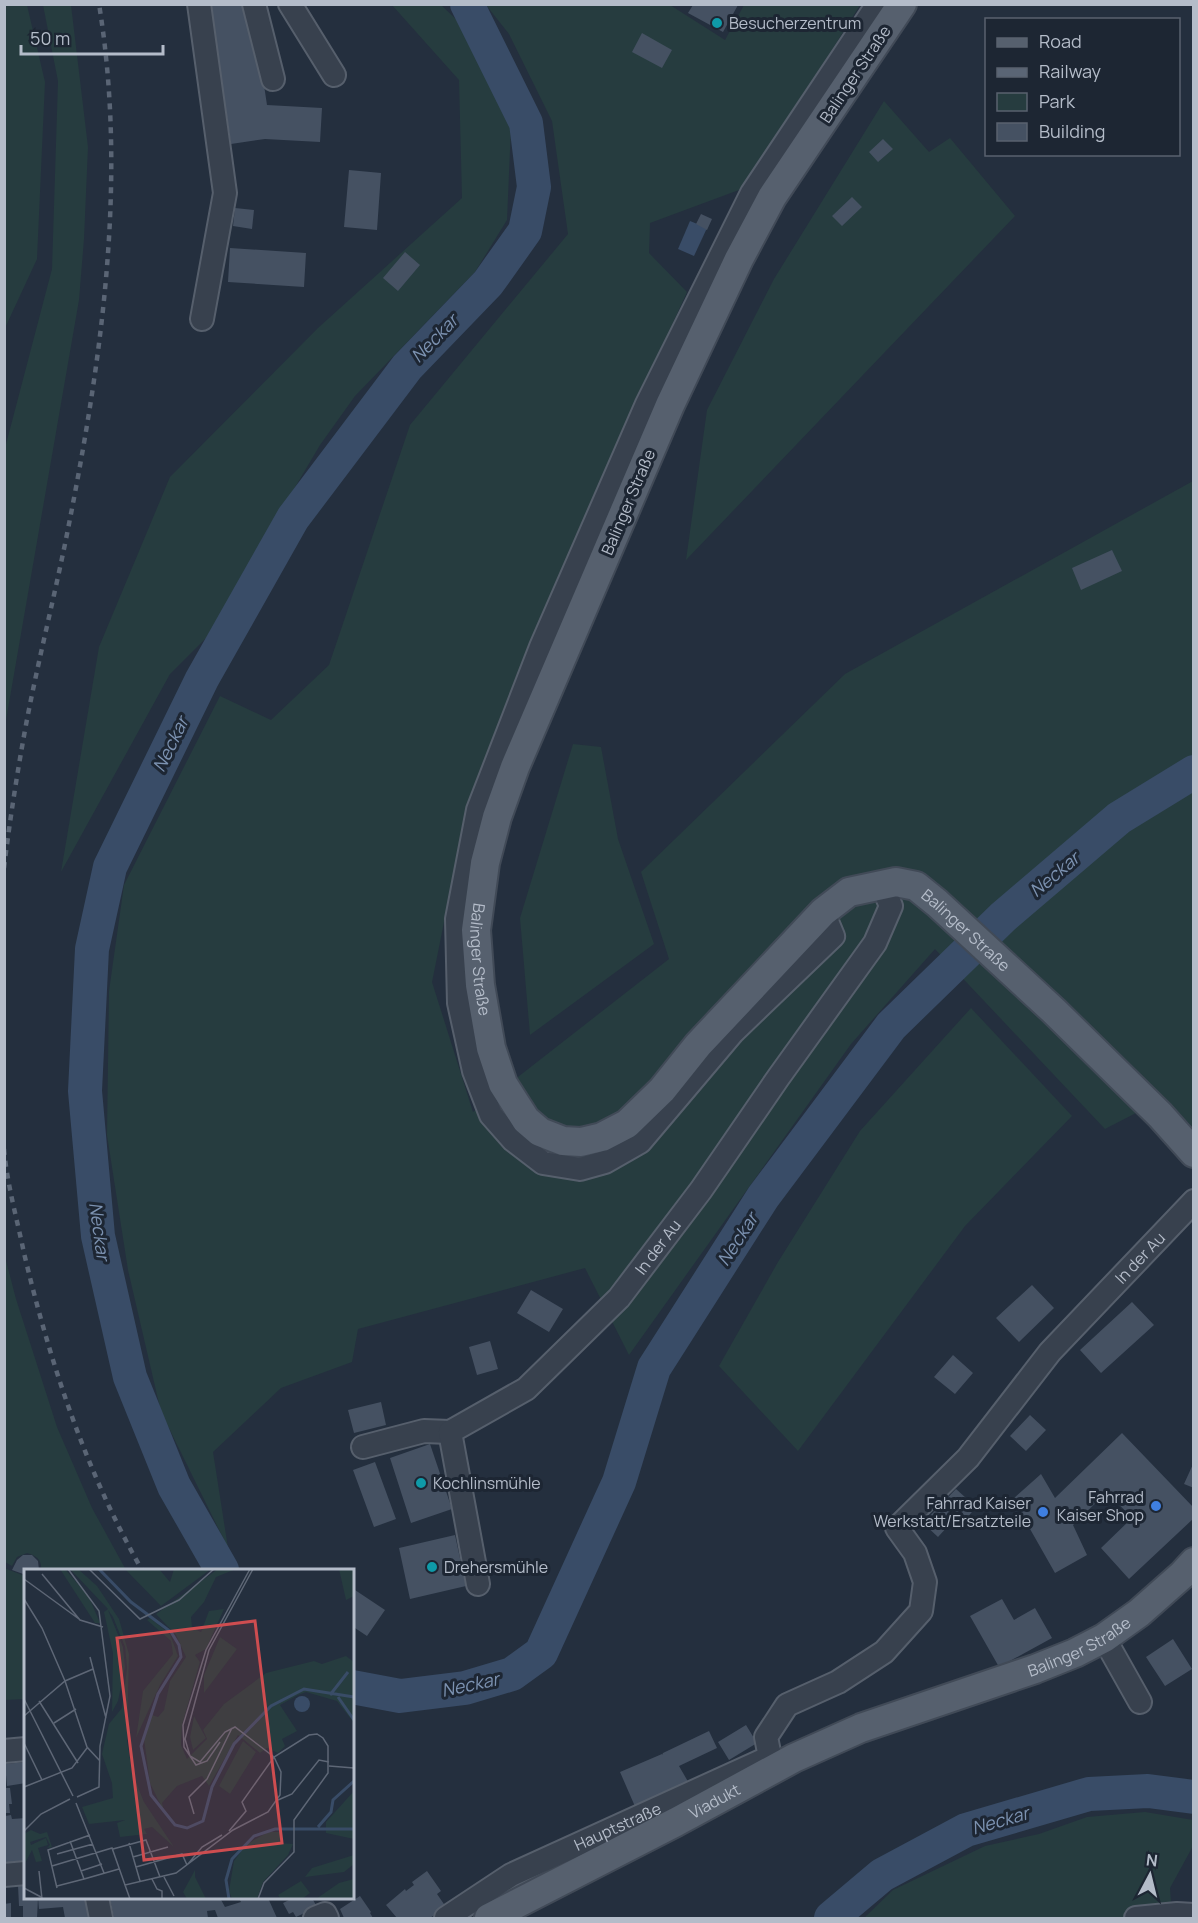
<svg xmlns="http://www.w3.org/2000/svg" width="1198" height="1923" font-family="Manrope,sans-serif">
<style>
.green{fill:#263c3f}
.water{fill:#394c67}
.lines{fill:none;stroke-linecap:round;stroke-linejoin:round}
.river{stroke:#394c67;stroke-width:34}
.building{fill:#455162}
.minor-casing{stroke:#565f6c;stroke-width:26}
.major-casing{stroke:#414a57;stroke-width:32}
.minor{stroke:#38414e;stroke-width:22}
.major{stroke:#56606e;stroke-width:28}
.rail{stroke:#5a6575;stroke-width:4.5;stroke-dasharray:6 6;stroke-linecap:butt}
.culture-dot{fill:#0f9aa8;stroke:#1d2633;stroke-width:2}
.shop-dot{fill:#3f7fe0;stroke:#1d2633;stroke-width:2}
.labels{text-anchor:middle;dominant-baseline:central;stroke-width:6;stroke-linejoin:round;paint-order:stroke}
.poi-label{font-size:16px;fill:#b4bcc9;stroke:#1d2633;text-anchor:start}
.street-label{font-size:16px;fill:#b4bcc9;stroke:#1d2633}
.water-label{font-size:18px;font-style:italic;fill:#7c92b1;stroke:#1d2633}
.inset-river{fill:none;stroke:#394c67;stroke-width:3}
.inset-road{fill:none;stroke:#5e6776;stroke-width:1.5}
.view{fill:#ce4d50;fill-opacity:0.15;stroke:#ce4d50;stroke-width:3}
.inset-edge{fill:none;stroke:#b4bcc9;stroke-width:3}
</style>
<rect width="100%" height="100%" fill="#242f3e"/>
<path class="green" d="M5 4 27 5 45 82 37 259 5 328Z
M43 5H71L88 147 84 239 79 300 5 726V448L52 269 58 81Z
M392 5H441L460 23 511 126 507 220 475 272 355 396 320 445 206 638 170 674 61 872 99 647 170 477 318 328 462 198 459 80Z
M486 5H670L725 40 744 5H860L747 187 650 223 649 253 687 292 626 427 466 812 432 982 473 1112 669 959 641 872 845 674 1193 481V1128L1165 1098 1105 1129 935 949 851 1044 629 1355 585 1268 358 1329 352 1362 281 1388 213 1452 228 1548 161 1412 128 1270 107 1135 109 991 124 885 220 696 271 720 329 665 410 425 568 234 552 121 509 34Z
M884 101 929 152 950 138 1015 216 686 560 707 410 774 279Z
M573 744 601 747 618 839 654 944 530 1035 520 918Z
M971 1008 1072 1116 965 1226 798 1451 719 1366 778 1262 860 1131Z
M4 1253 16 1299 57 1427 92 1508 126 1570H41C42 1560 37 1556 27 1553L17 1557 12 1566 5 1562Z
M4 1568 25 1576V1699L5 1700Z
M1145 1812 1193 1820V1846L1170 1888 1172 1918H864L893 1890 985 1846 1039 1834 1087 1817Z"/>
<path class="water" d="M690 221 707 228 694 256 678 249Z"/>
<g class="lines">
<path class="river" d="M222 1570 174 1486 130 1377 98 1236 85 1091 92 949 110 867 202 679 293 518 407 367 488 283 525 231 534 187 526 123 467 4
M352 1687 400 1696 465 1688 512 1674 541 1653 619 1482 654 1368 763 1197 891 1026 1003 917 1119 818 1194 772
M831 1918 882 1875 966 1830 1089 1794 1148 1791 1194 1797"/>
</g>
<path class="building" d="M210 4H245L254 19 267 105 322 108 320 142 265 139 231 144Z
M693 5H738L723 32 688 13Z
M642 33 672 50 662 68 632 52Z
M883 139 893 149 878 162 869 152Z
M349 170 381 173 377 230 344 227Z
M852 197 862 207 842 226 832 216Z
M235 208 254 210 252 229 233 226Z
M701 214 712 219 707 230 696 224Z
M230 248 306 253 304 287 228 282Z
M405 252 420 265 398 291 383 278Z
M1112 550 1122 571 1081 590 1072 568Z
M1032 1285 1054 1308 1019 1342 996 1318Z
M531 1290 563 1309 549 1332 517 1313Z
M1132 1302 1154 1325 1101 1373 1080 1350Z
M490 1341 498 1369 477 1375 469 1347Z
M953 1355 973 1373 955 1394 934 1377Z
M381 1402 386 1425 354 1433 348 1410Z
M1030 1415 1046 1430 1026 1451 1010 1436Z
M1122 1433 1194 1508V1518L1129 1579 1101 1548 1132 1518 1107 1492 1073 1525 1087 1555 1055 1573 1013 1499 1041 1474 1055 1498Z
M430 1444 452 1509 411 1523 390 1458Z
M375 1462 396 1519 374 1527 353 1470Z
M1194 1462V1488L1184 1484Z
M956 1489 976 1507 967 1518 961 1512 938 1537 923 1523Z
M455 1535 466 1586 410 1599 399 1548Z
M23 1555H32L38 1561 39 1570H26V1575L12 1570 17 1560Z
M355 1590 385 1610 367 1636 352 1626V1594Z
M1002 1599 1014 1620 1035 1608 1052 1638 999 1667 970 1616Z
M1173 1639 1192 1669 1165 1686 1146 1657Z
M746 1725 757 1743 729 1760 718 1742Z
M709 1731 717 1748 679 1766 690 1785 637 1811 620 1772 662 1754V1755L663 1753Z
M26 1762V1783L7 1786 5 1764Z
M4 1788H10L12 1804H9L10 1813H4Z
M11 1815 12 1819 26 1818V1865L4 1866 5 1816Z
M427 1871 441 1891 437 1894 446 1907 430 1918H397L386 1905 405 1889 406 1891 414 1885 412 1882Z
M18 1885H26V1898H38L37 1918H23V1906H19Z
M360 1896 371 1912 370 1913 373 1918H344L340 1909Z
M38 1898H88L91 1918H65L63 1907 39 1909Z
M110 1898H220L225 1907 241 1902 240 1900 244 1898H268L277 1918H218L215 1910 207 1911 208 1918H114Z
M293 1898H312L317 1907 296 1917 293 1912 289 1914 283 1903Z
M11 1903V1918H4V1904Z"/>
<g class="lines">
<g class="minor-casing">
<g id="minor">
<path d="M199 4 225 193 202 319"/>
<path d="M254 4 273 79"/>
<path d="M290 4 334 75"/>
<path d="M823 912 833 936 733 1032 640 1142 605 1162 580 1169 543 1163 513 1140 491 1115 474 1071 459 1003 457 919 478 810 541 647 647 404 752 193 878 4"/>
<path d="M363 1447 424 1431 450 1432"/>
<path id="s1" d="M478 1584 450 1432 526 1389 619 1298 701 1190 778 1078 875 943 891 906 882 885"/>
<path d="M1104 1638 1140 1702"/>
<path d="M4 1751 26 1749"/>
<path d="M4 1875 26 1873"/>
<path d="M97 1898 101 1918"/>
<path d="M315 1918 325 1914 327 1918"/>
<path id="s2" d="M446 1918 511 1875 770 1757 766 1737 787 1705 838 1682 884 1652 921 1611 925 1582 915 1553 897 1528 968 1458 1050 1352 1194 1201"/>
<path d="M1136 1918 1177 1914 1194 1915"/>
</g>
</g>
<g class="major-casing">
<g id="major">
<path id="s3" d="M902 4 772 197 739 259 670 405 515 767 497 817 485 863 476 930 480 985 491 1048 503 1084 526 1120 540 1132 563 1141 581 1142 602 1137 627 1124 662 1090 698 1045 823 912 849 892 896 882 916 886 937 903 1054 1011 1160 1115 1194 1153"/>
<path id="s4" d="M489 1918 676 1822 794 1758 861 1728 1035 1669 1075 1653 1104 1638 1139 1613 1182 1575 1194 1562"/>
</g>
</g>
<use href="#minor" class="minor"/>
<use href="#major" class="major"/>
<path class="rail" d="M4 868C9 827 15 787 22 747 34 677 52 608 66 539 101 364 128 182 99 4
M4 1149C7 1184 17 1219 24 1253 50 1363 86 1472 142 1570"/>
</g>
<g class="culture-dot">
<circle cx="717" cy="23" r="6"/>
<circle cx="421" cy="1483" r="6"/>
<circle cx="432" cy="1567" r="6"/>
</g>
<g class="shop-dot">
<circle cx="1156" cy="1506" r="6"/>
<circle cx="1043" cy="1512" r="6"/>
</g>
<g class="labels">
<g class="poi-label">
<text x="729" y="23">Besucherzentrum</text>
<text x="433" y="1483">Kochlinsmühle</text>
<text x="1144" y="1497" text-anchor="end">Fahrrad<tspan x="1144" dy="18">Kaiser Shop</tspan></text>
<text x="1031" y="1503" text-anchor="end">Fahrrad Kaiser<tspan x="1031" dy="18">Werkstatt/Ersatzteile</tspan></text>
<text x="444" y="1567">Drehersmühle</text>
</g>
<g class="street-label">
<text transform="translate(855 74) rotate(-56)">Balinger Straße</text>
<text transform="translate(628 502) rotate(-67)">Balinger Straße</text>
<text stroke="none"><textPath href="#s3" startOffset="1794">Balinger Straße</textPath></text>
<text stroke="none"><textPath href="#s3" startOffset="1056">Balinger Straße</textPath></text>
<text stroke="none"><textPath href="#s1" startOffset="436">In der Au</textPath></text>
<text stroke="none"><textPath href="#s2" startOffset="1042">In der Au</textPath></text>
<text stroke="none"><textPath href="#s4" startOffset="651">Balinger Straße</textPath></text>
<text stroke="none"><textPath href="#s4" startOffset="254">Viadukt</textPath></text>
<text stroke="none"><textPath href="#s2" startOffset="195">Hauptstraße</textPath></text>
</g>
<g class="water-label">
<text transform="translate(434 338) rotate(-46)">Neckar</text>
<text transform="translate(170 744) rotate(-64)">Neckar</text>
<text transform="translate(1054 874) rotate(-40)">Neckar</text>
<text transform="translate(100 1231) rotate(82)">Neckar</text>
<text transform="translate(737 1239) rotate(-57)">Neckar</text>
<text transform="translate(470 1684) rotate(-12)">Neckar</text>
<text transform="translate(1000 1820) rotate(-16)">Neckar</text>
</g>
</g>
<g transform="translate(24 1569)">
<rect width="330" height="330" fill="#242f3e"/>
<path d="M36 0H41L65 28 76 54H71ZM46 0H54L73 17 95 50 105 85 103 172 108 203 120 233 150 278 128 258 120 260 123 265 96 268 93 254 101 251 65 255 58 238 89 229 88 214 78 185 85 155 98 139 103 99 101 78 89 48 84 41 99 78 101 98 94 132 88 143 89 84 80 43 84 40ZM101 0H135L146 13 150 0H187L137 37ZM194 0H212L192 8 180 33 167 48 168 59 177 63 185 42 200 40 182 80 171 86 176 93 158 156 157 176 163 190 183 170 179 161 200 135 242 104 290 92 298 95 322 87 330 93V154L313 132 282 123 274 126 256 136 273 162 258 170 261 177 254 184 243 179 236 184 214 166 185 217 178 207 153 217 138 234 141 245 126 214 120 170 128 146 134 148 140 141 146 112 162 88 152 66 132 45ZM315 0H330V27L322 31ZM126 49 146 65 154 87 136 116 112 169 119 122 149 85 147 72 123 51ZM196 68 213 80 180 124V106ZM170 147 182 169 169 181 166 168ZM219 172 232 183 206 225 195 217ZM330 222V270L302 264V253ZM7 261 16 265 23 263 28 278 23 279 26 276 22 268 6 273 7 276 22 269 24 276 14 279 18 292 12 293 8 281 0 296V265ZM244 263H258L255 274 269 275 264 286 239 313 233 330H208L205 322 210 292 223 275ZM330 286V295L320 303 281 308 288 299ZM171 301V308L182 330H163L159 323ZM330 310V330H292L315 314ZM277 312 286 324 278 330H257L254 326Z" fill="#263c3f"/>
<path d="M270 135a8 8 0 1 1 16 0a8 8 0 1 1-16 0Z" fill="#394c67"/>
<path class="inset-river" d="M75 0 107 33 147 63 155 76 157 88 134 125 117 177 127 226 151 256 163 259 179 252 188 218 210 175 247 137 280 120 330 128M306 126 324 103M314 128 330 151M294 258 307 243 309 231 330 212M205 330 202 311 208 290 230 267 251 260H330"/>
<path class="inset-road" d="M44 0 75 42 86 127 76 177 75 218 53 228M65 0 116 50 155 31 190 0M18 5 56 51 79 58M0 10 55 50M0 30 18 59 41 112 63 178 76 192M66 88 82 149M0 130 49 227M15 132 54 194M0 147 41 112 69 100M30 154 52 140M196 173 183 192 172 196 160 178 159 156 182 81 226 0M0 174 18 211M305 197 330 199M0 218 48 199 63 179M254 231 268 225 295 191 305 193M52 234 80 304M170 245 165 228 183 210 208 159M0 262 17 245 46 230M205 262 222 242 218 233 250 188 285 166 293 165 299 169 304 177V204L270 251V283L240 314 234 330M46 272 60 310 95 300M105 274 116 312M89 280 122 271 136 308M33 285 69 275M109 288 144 278M164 295 178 278 198 266M28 297 88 279 101 316M112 298 158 285 163 296M15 302 18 330M57 302 78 295M140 308 150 327M128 310 133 320 138 322V330M33 317 60 310M0 319 17 328M33 319 24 281 66 266M106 330 101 316 152 304 209 261 244 243 256 226 257 203 250 188 211 158 201 163 176 193 166 187 161 170 185 81 229 0"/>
<path class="view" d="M231 52 258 274 120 291 93 69Z"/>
<rect width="330" height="330" class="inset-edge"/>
</g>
<rect width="1198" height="1923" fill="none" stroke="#b4bcc9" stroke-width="12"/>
<rect x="985" y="18" width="195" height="138" fill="#1d2633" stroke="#59626f" stroke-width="1.5"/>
<rect x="997" y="38" width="30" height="9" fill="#56606e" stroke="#59626f" stroke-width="1.5"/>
<text x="1039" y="48" font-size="18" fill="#b4bcc9">Road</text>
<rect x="997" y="68" width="30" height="9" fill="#5a6575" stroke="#59626f" stroke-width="1.5"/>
<text x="1039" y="78" font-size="18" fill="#b4bcc9">Railway</text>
<rect x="997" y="93" width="30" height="18" fill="#263c3f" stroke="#59626f" stroke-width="1.5"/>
<text x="1039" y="108" font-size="18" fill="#b4bcc9">Park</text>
<rect x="997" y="123" width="30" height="18" fill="#455162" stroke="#59626f" stroke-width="1.5"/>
<text x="1039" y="138" font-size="18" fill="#b4bcc9">Building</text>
<g transform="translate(1150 1875) rotate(7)" stroke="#1d2633" stroke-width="4.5" paint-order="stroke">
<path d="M0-4.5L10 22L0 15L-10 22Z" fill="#b4bcc9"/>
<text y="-9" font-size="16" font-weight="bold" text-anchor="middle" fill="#b4bcc9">N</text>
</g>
<path d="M21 45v9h142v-9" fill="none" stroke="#b4bcc9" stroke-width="3"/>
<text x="30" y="45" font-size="18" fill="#b4bcc9" stroke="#1d2633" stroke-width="4.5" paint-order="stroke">50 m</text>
</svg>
